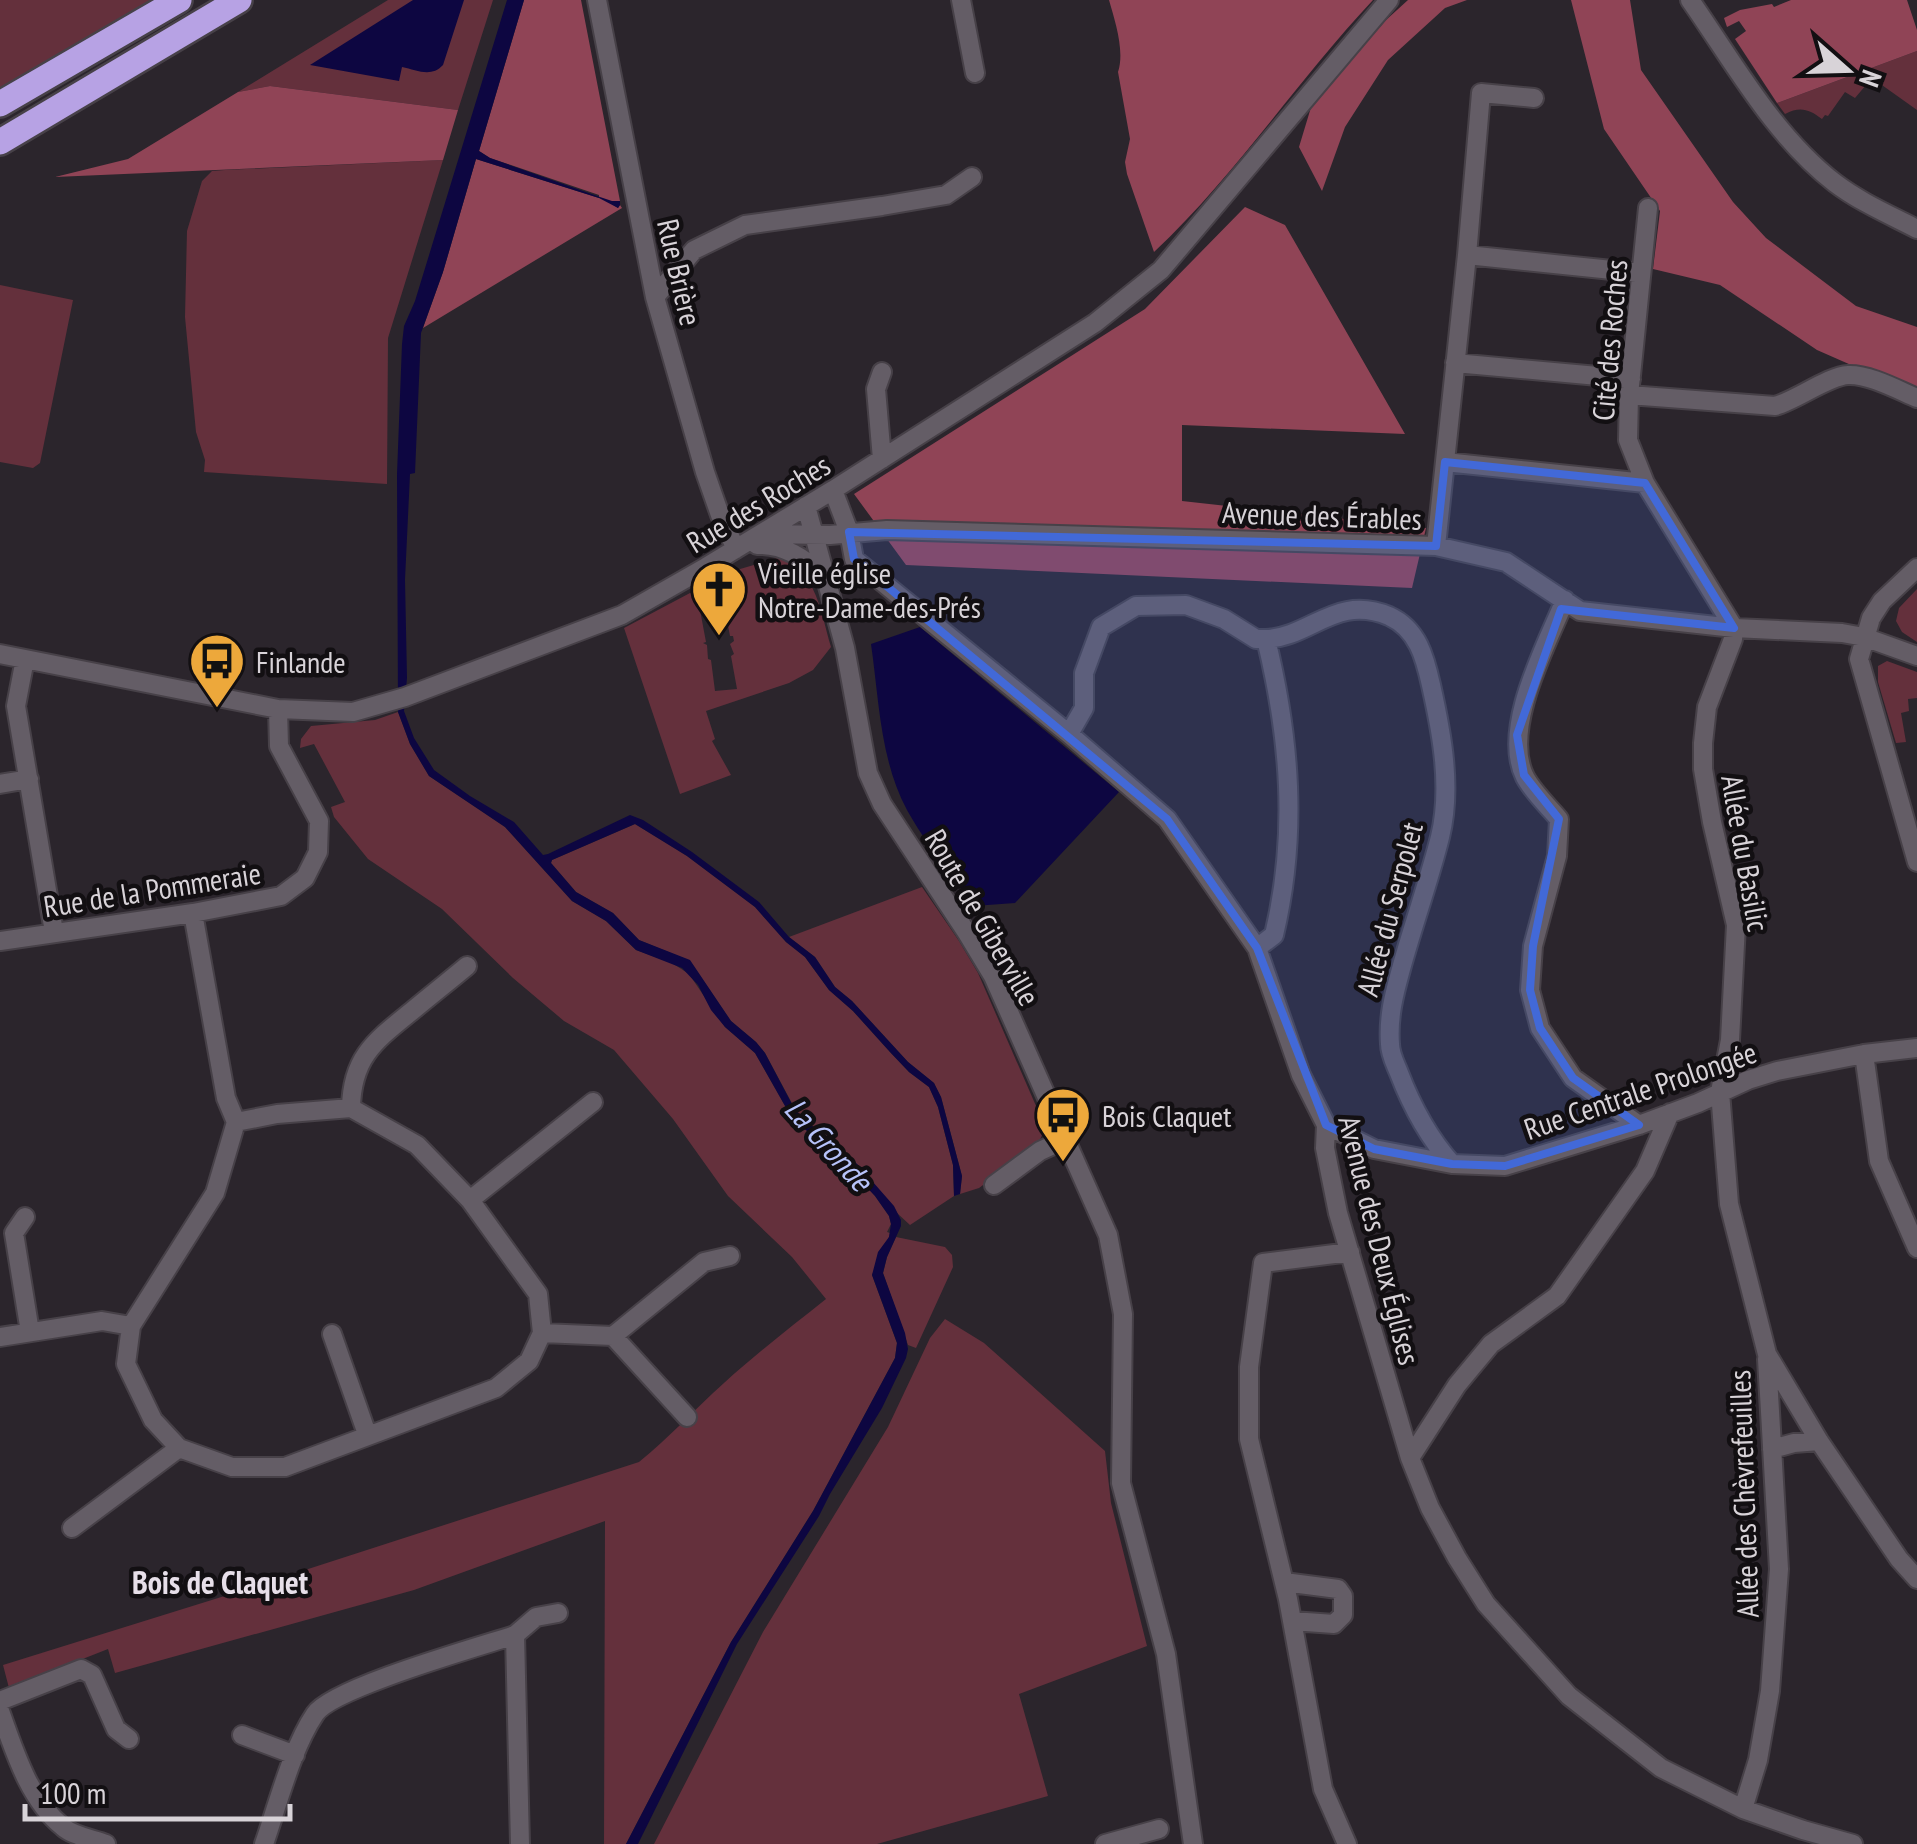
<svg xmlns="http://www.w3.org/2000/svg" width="1917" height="1844" font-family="'PT Sans Narrow',sans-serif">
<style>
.green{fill:#64303c}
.forest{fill:#904456}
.water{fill:#0d0641}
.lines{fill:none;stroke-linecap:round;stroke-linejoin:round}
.minor-casing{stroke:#474148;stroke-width:22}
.highway-casing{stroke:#474148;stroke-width:30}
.minor{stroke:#645d66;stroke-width:18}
.highway{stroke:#b7a2e4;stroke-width:25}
.marked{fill:#4269d8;fill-opacity:0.2;stroke:#4269d8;stroke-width:8;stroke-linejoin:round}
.labels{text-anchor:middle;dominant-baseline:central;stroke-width:9;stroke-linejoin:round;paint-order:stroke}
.street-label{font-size:30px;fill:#d8d3d8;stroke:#120f12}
.poi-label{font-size:30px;fill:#d8d3d8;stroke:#120f12;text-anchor:start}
.water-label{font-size:32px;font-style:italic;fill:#b6c2fa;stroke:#120f12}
.neighbourhood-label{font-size:32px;font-weight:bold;fill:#e7dfe9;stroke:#120f12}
</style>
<rect width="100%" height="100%" fill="#2b252c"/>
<path class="green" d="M0 0H160L0 93Z
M388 0H493L458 110 270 86 238 92Z
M1917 51V110L1872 78 1855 98 1845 92 1828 116 1825 115 1822 119C1809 109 1800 106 1785 114L1777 103Z
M443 160 388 338 387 484 204 472 205 460 196 432 185 317 187 231 202 181 212 171 225 170Z
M0 285 73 300 40 463 33 468 0 462Z
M781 557C818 576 820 610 831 647L813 670 789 683 706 711 715 739 712 741 731 775 680 794 624 628 690 593 697 594 706 642 703 643 707 645 708 659 711 660 715 691 737 689 731 656 734 654 730 644 734 641 733 636H730L721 590 726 587 723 574Z
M1917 589V642L1902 632 1896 621 1899 608Z
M1887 661 1917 672V698L1908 699 1909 711 1901 713 1906 742 1896 743 1878 682V666Z
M398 712 410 744 429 776 505 827 572 901 606 921 636 950 672 963 689 974 725 1027 755 1053 793 1120 829 1148 853 1171 875 1196 889 1216 891 1224 887 1232 890 1233 889 1237 872 1275 897 1343 895 1358 813 1511 731 1642 626 1844H604L605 1521 414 1590 115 1673 108 1649 9 1688 3 1665 231 1594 639 1462C670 1437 695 1409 724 1383 757 1353 792 1326 826 1299L792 1257 728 1196 673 1119 614 1050 564 1021 513 978 442 909 368 859 334 817 331 807 345 802 314 744 300 748 301 739 311 726 375 720Z
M635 824 687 856 755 907 786 942 805 957 829 990 853 1011 890 1052 909 1072 929 1087 938 1107 953 1165 954 1196 910 1225 897 1213 858 1165 832 1140 805 1121 794 1107 765 1053 756 1042 731 1021 690 961 639 940 613 913 576 892 551 863 552 860Z
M922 887 959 941 978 973 1043 1122V1133L1038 1144 979 1188 960 1194 962 1176 941 1097 934 1083 908 1062 852 1001 835 987 815 957 789 937Z
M896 1237 945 1247 952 1255 953 1267 916 1348 908 1345 883 1273 887 1257Z
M945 1319 984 1343 1105 1451 1111 1503 1147 1646 1019 1694 1048 1796 877 1844H654L763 1632 888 1427 930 1338Z"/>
<path class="forest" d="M524 0H581L620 201 609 202 618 208 620 205 622 208 423 328 443 272 476 159 599 198V195L490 158 479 151Z
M1109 0H1373C1297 81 1235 176 1154 252L1127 174 1125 162 1130 139 1118 72C1125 51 1115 21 1109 0Z
M1408 0H1467L1445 8 1388 60 1345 127 1322 191 1299 147 1312 104 1386 20Z
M1571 0H1630L1641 70 1733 202 1766 238 1856 306 1917 327V394L1817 350 1720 285 1653 269 1660 211 1604 129Z
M1791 0H1907L1917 30V51L1777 103 1735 39 1746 31 1739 21 1727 27 1724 18 1740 10 1772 4 1774 7Z
M270 86 458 110 443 160 55 177 128 159 238 92Z
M1245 207 1285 225 1405 434 1182 425V501L1426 528 1412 588 906 565 854 494 1145 309Z"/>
<path class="water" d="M413 0H464L443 65C431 78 417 70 402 67L399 81 310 65Z
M507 0H524L479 151 490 158 600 197 612 201H620V205L618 208 599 198 476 159 443 272 421 333 415 473 410 474 405 580 407 678 404 711 414 738 434 770 470 796 514 822 543 855 548 854 630 815 643 820 692 852 759 902 789 937 815 957 835 987 852 1001 908 1062 934 1083 941 1097 962 1176 960 1194 954 1196 953 1165 938 1107 929 1087 909 1072 890 1052 853 1011 829 990 805 957 786 942 755 907 687 856 635 824 552 860 551 863 576 892 613 913 639 940 690 960 731 1021 756 1042 765 1053 794 1108 805 1121 832 1140 858 1165 894 1206 901 1220V1226L887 1257 883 1273 905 1333 908 1349 906 1358 882 1408 830 1494 819 1516 737 1644 638 1844H626L731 1642 813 1511 895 1358 897 1343 872 1275 878 1252 889 1237 891 1224 889 1216 875 1196 829 1148 793 1120 755 1053 725 1027 711 1010 698 985 682 968 636 950 606 921 572 901 505 827 429 776 410 744 398 712 397 474 402 344 404 326 415 301Z
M920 627 1119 792 1015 903 974 906C953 877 924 841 907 810 880 760 879 699 871 644Z"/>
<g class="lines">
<g class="minor-casing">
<path id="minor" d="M597 0 655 297 705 472 720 515 736 549
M961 0 975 73
M1690 0C1734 63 1774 136 1835 183 1860 202 1890 215 1917 229
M1648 208 1629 395 1628 440 1645 483 1734 628 1733 639 1707 707 1703 743V769L1712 822 1736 925 1730 1040 1720 1092 1729 1204 1767 1354 1819 1441 1899 1559 1917 1579
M1467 255 1641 273
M655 297 694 250 745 225 882 206 946 195 972 177
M1455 363 1631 379
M882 372 876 389 882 459
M1629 395 1775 406C1797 400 1828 376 1848 375 1869 374 1898 390 1917 398
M1445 462 1645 483
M833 490 849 532 854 559 1069 734 1167 819 1257 948 1301 1075 1326 1125 1325 1148 1338 1213 1410 1458 1430 1508 1457 1558 1486 1604 1569 1696 1661 1768 1743 1809 1803 1830 1853 1844
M806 506 845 648 868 773 882 804 967 933 993 976 1108 1235 1123 1314 1121 1483 1166 1654 1193 1844
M762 534 830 535 887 530 1436 546 1506 562 1580 611 1734 628 1842 633 1864 637 1917 656
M757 545C784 544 804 558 824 576
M1436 546 1467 255 1481 93 1534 98
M1917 568 1882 601 1871 618 1859 659 1917 862
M1565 600C1546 646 1501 729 1525 777 1533 792 1548 806 1559 819L1557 856 1533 946 1530 990 1540 1028 1573 1078 1639 1125
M1266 639C1311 637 1336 594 1389 616 1418 629 1425 658 1431 685 1442 734 1452 788 1440 837 1429 881 1413 925 1401 969 1394 994 1388 1017 1390 1044 1390 1054 1395 1063 1399 1073 1412 1107 1428 1137 1452 1164
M0 654 278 709 353 712 405 697 622 615 706 567 833 490 1095 323 1161 270 1389 0
M25 659 16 706 54 932
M1069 734 1084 708V673L1101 627 1136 606 1186 605 1224 619 1256 639H1266C1290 738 1298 834 1274 935L1257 948
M0 784 29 779
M0 941 193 913 281 896 305 878 318 852 319 821 279 746 278 709
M1864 1054 1879 1161 1917 1248
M351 1108C352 1057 375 1041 412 1011 430 996 449 981 467 966
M1326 1125 1374 1149 1452 1164 1505 1166 1639 1125 1698 1103 1748 1080 1777 1071 1864 1054 1917 1048
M994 1185 1040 1151 1066 1139
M470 1200 593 1102
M25 1217 14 1233 30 1332
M131 1326 126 1364 153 1420 179 1448 232 1467H285L496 1388 529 1361 542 1333 538 1294 470 1200 417 1145 351 1108 277 1114 236 1122
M542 1333 613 1336 704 1262 730 1256
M332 1334 367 1434
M613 1336 687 1417
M0 1337 102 1321 131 1326 215 1193 236 1122 226 1098 193 913
M1772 1449 1794 1443 1819 1441
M1410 1458 1457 1385 1491 1344 1557 1296 1645 1171 1670 1113
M72 1528 179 1448
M1284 1582 1338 1589 1343 1596V1615L1334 1624 1292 1621
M515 1635 520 1844
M0 1701 81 1669 92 1675 116 1729 129 1739
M0 1711C14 1750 29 1800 63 1827 73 1836 93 1839 106 1844
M242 1735 295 1755
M1743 1809 1758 1760 1770 1691 1779 1569 1767 1359
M264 1844C278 1804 292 1748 315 1714 332 1688 478 1647 515 1635L536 1617 558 1613
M1105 1844 1159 1829
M1347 1844 1323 1789 1288 1599 1249 1439V1367L1263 1263 1350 1252"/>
</g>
<g class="highway-casing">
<path id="highway" d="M0 104 179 0
M0 142 239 0"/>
</g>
<use href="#minor" class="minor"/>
<use href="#highway" class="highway"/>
</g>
<path class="marked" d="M1445 462 1645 483 1734 628 1561 609 1517 735 1524 775 1559 819 1533 946 1530 990 1540 1028 1573 1078 1639 1125 1505 1166 1452 1164 1374 1149 1326 1125 1257 948 1167 819 854 559 849 532 1436 546Z"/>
<defs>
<g id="church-pin" transform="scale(2.875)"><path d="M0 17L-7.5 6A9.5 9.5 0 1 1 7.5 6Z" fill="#eda83b" stroke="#120f12"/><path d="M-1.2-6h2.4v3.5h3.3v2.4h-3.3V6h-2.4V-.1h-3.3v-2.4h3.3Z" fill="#111"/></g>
<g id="bus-pin" transform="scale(2.875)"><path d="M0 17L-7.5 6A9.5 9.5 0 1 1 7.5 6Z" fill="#eda83b" stroke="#120f12"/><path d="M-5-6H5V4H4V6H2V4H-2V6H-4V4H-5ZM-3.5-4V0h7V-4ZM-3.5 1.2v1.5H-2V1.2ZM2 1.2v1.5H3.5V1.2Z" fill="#111"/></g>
</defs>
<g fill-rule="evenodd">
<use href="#church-pin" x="719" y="589"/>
<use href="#bus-pin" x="217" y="661"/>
<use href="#bus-pin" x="1063" y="1115"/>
</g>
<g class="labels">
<g class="street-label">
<text transform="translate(680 272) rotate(77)">Rue Brière</text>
<text transform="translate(1609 340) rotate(-85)">Cité des Roches</text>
<text transform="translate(758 503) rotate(-31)">Rue des Roches</text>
<text transform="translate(1322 515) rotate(2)">Avenue des Érables</text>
<text transform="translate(1746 853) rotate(80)">Allée du Basilic</text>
<text transform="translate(152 889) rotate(-9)">Rue de la Pommeraie</text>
<text transform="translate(1389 909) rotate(-75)">Allée du Serpolet</text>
<text transform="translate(983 917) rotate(60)">Route de Giberville</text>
<text transform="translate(1640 1090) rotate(-19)">Rue Centrale Prolongée</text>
<text transform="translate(1380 1240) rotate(76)">Avenue des Deux Églises</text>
<text transform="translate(1743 1494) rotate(-92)">Allée des Chèvrefeuilles</text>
</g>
<g class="poi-label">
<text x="758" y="572">Vieille église<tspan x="758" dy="34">Notre-Dame-des-Prés</tspan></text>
<text x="256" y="661">Finlande</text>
<text x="1102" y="1115">Bois Claquet</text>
</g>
<g class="water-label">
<text transform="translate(829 1144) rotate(48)">La Gronde</text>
</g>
<g class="neighbourhood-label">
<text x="220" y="1582">Bois de Claquet</text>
</g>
</g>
<g transform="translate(1847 70) rotate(110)" stroke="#120f12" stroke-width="8" paint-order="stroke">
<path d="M0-8L18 38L0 25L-18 38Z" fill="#d8d3d8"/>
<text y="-15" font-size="28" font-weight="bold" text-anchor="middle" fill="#d8d3d8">N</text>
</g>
<path d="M25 1804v15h265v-15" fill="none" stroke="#d8d3d8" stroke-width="5"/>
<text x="40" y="1804" font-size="30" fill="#d8d3d8" stroke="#120f12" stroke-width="8" paint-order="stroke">100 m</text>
</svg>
